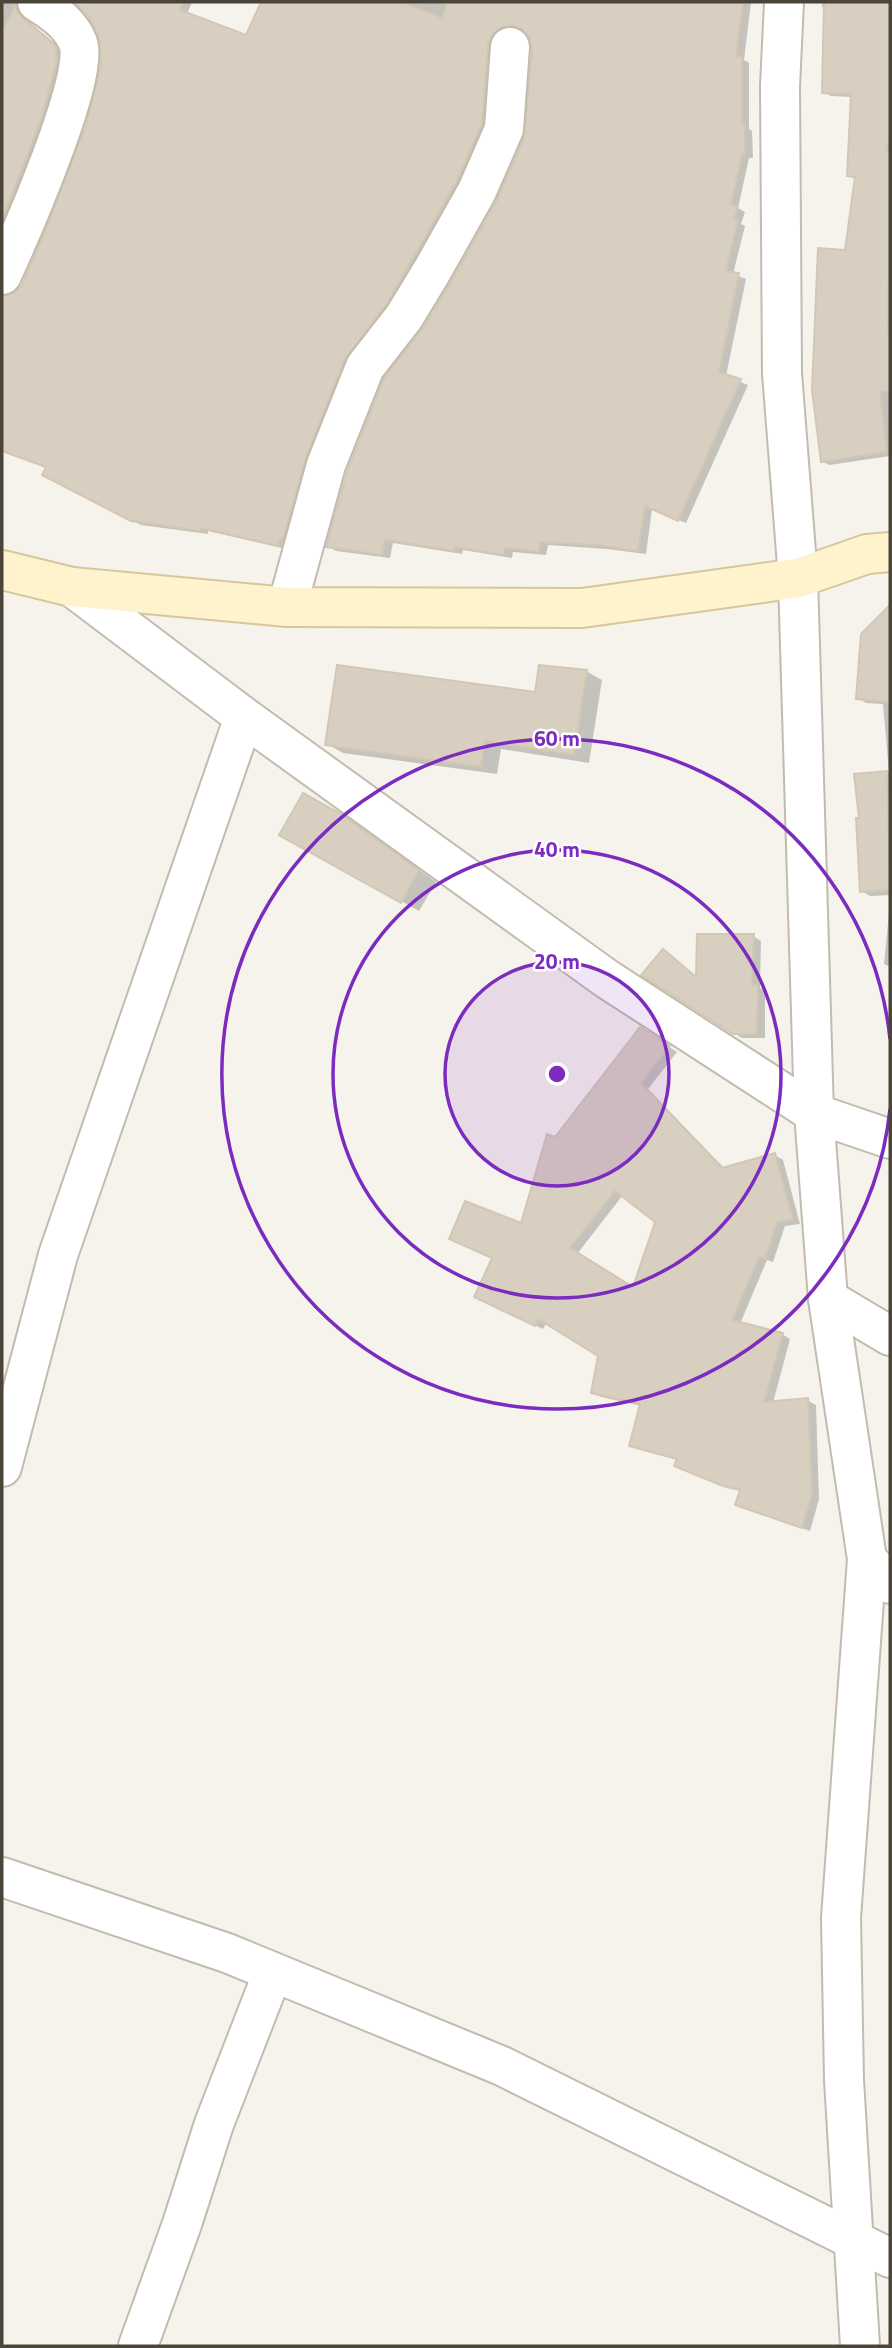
<svg xmlns="http://www.w3.org/2000/svg" width="892" height="2348" font-family="'Titillium Web',sans-serif">
<style>
.shadow{fill:#0003;fill-rule:evenodd}
.building{fill:#d8cfc1;stroke:#d3c7b4;stroke-width:2;fill-rule:evenodd}
.lines{fill:none;stroke-linecap:round;stroke-linejoin:round}
.minor-casing{stroke:#c2bbae;stroke-width:42}
.tertiary-casing{stroke:#c2bbae;stroke-width:42}
.secondary-casing{stroke:#d6c79b;stroke-width:42}
.minor{stroke:#fff;stroke-width:38}
.tertiary{stroke:#fff;stroke-width:38}
.secondary{stroke:#fff3cd;stroke-width:38}
.ring{fill:none;stroke:#7b2cbf;stroke-width:3.5}
.centre{fill:#7b2cbf;stroke:#fff;stroke-width:3.5}
.ring-label{font-size:21px;text-anchor:middle;font-weight:bold;fill:#7b2cbf;stroke:#fff;stroke-width:5;stroke-linejoin:round;paint-order:stroke}
</style>
<rect width="100%" height="100%" fill="#f6f3ec"/>
<path class="shadow" d="M2 2H24L25 18 61 49 64 64 2 241Z
M75 2H192L187 14 247 37 263 2H751L744 60 749 63V129L752 131 753 158H749L738 208 745 212 741 224 745 226 733 274 746 279 726 376 748 385 686 523 652 509 646 554 607 549 548 545 546 555 513 552 512 558 463 550 462 554 393 543 390 558 336 551 328 546 424 329 498 203 526 138 534 48 531 36 520 29 509 31 490 128 286 549 208 531V534L141 525 51 479 48 468 2 451V298L16 294 23 285 87 128 103 59 100 34 89 15Z
M822 2H890V456L829 465 822 461 856 179 849 175 852 97 831 96 824 92 825 8 822 7Z
M890 608V895L870 896 862 891 861 820 856 775 889 772 883 704 866 703 858 698 862 635Z
M586 671 602 680 589 763 501 749 497 774 343 753 327 744 537 694Z
M303 795 360 827 436 882 419 911 281 834Z
M890 903V967L884 964Z
M753 936 761 941 760 988 765 991V1038H742L734 1033 671 956 698 978Z
M649 1034 677 1052 648 1089 725 1169 775 1155 783 1160 800 1224 785 1226 773 1262 767 1260 740 1324 782 1334 790 1339 773 1403 807 1400 816 1405 819 1499 810 1531 745 1509 737 1505 741 1491 684 1469 678 1460 639 1449 631 1445 642 1406 601 1397 593 1393 600 1356 547 1322 543 1329 484 1301 522 1226 556 1139ZM623 1195 657 1221 634 1290 577 1254Z"/>
<path class="building" d="M74 2H183L180 10 246 35 261 2H402L442 18 447 2H743L736 57H742V125H745V155H742L731 204 738 206 734 219 738 220 726 271 739 273 719 372 741 379 678 521 645 506 638 551 597 545 540 542 539 552 505 548 504 555 455 547V551L385 540 382 555 326 547 347 472 384 378 423 328 451 282 496 202 524 138 532 48 529 37 522 29 512 25 501 27 492 35 488 45 482 124 457 181 386 305 345 359 306 457 283 539H280L278 546 201 528 200 531 131 521 42 475 46 467 2 451V296L14 293 22 285 43 236 85 128 101 65 98 34 88 16Z
M824 2H890V136L886 150 890 151 888 333H890V392L880 391 887 452 821 462 812 390 818 248 845 250 855 177 847 176 851 94 822 93Z
M16 5 18 13 25 20 53 43 56 48 57 59 43 114 2 221V31Z
M890 605V702L856 699 861 634Z
M337 665 535 692 539 665 587 670 574 755 485 741 481 767 325 745Z
M887 771 890 890 860 892 856 818H859L854 774Z
M303 793 341 814 419 870 401 903 279 835Z
M697 934H754L752 985H758L757 1034H733L641 975 663 949 696 977Z
M640 1027 670 1046 641 1083 722 1168 775 1153 793 1220 777 1222 765 1259 759 1257 732 1320 783 1333 764 1402 808 1398 812 1494 802 1528 735 1505 740 1490 723 1486 674 1466 677 1459 629 1446 640 1404 591 1393 598 1356 538 1319 535 1326 474 1297 492 1258 449 1239 465 1201 521 1223 547 1134 555 1137ZM615 1191 655 1222 633 1287 570 1248Z"/>
<g class="lines">
<g class="minor-casing">
<path id="minor" d="M2 275C19 238 91 75 78 43 71 24 53 12 37 2
M72 587 244 717 607 979 814 1113 890 1139
M287 607 326 465 365 367 404 317 432 271 477 191 504 129 510 47
M828 1299 890 1336
M2 1467 58 1255 244 717
M867 1559 890 1584
M2 1877 227 1953 502 2066 890 2258
M138 2346 182 2224 214 2124 273 1972"/>
</g>
<g class="tertiary-casing">
<path id="tertiary" d="M784 2 780 86 782 373 798 578 814 1113 828 1299 867 1559 841 1918 844 2080 860 2346"/>
</g>
<g class="secondary-casing">
<path id="secondary" d="M2 570 72 587 287 607 582 608 798 578 867 554 890 552"/>
</g>
<use href="#minor" class="minor"/>
<use href="#tertiary" class="tertiary"/>
<use href="#secondary" class="secondary"/>
</g>
<circle cx="557" cy="1074" r="112" fill="#7b2cbf" fill-opacity=".12"/>
<g class="ring">
<circle cx="557" cy="1074" r="112"/>
<circle cx="557" cy="1074" r="224"/>
<path d="M890 1109A335 335 0 1 1 890 1039"/>
</g>
<circle cx="557" cy="1074" r="10" class="centre"/>
<g class="ring-label">
<text x="557" y="746">60 m</text>
<text x="557" y="857">40 m</text>
<text x="557" y="969">20 m</text>
</g>
<rect width="892" height="2348" fill="none" stroke="#4b4439" stroke-width="7"/>
</svg>
